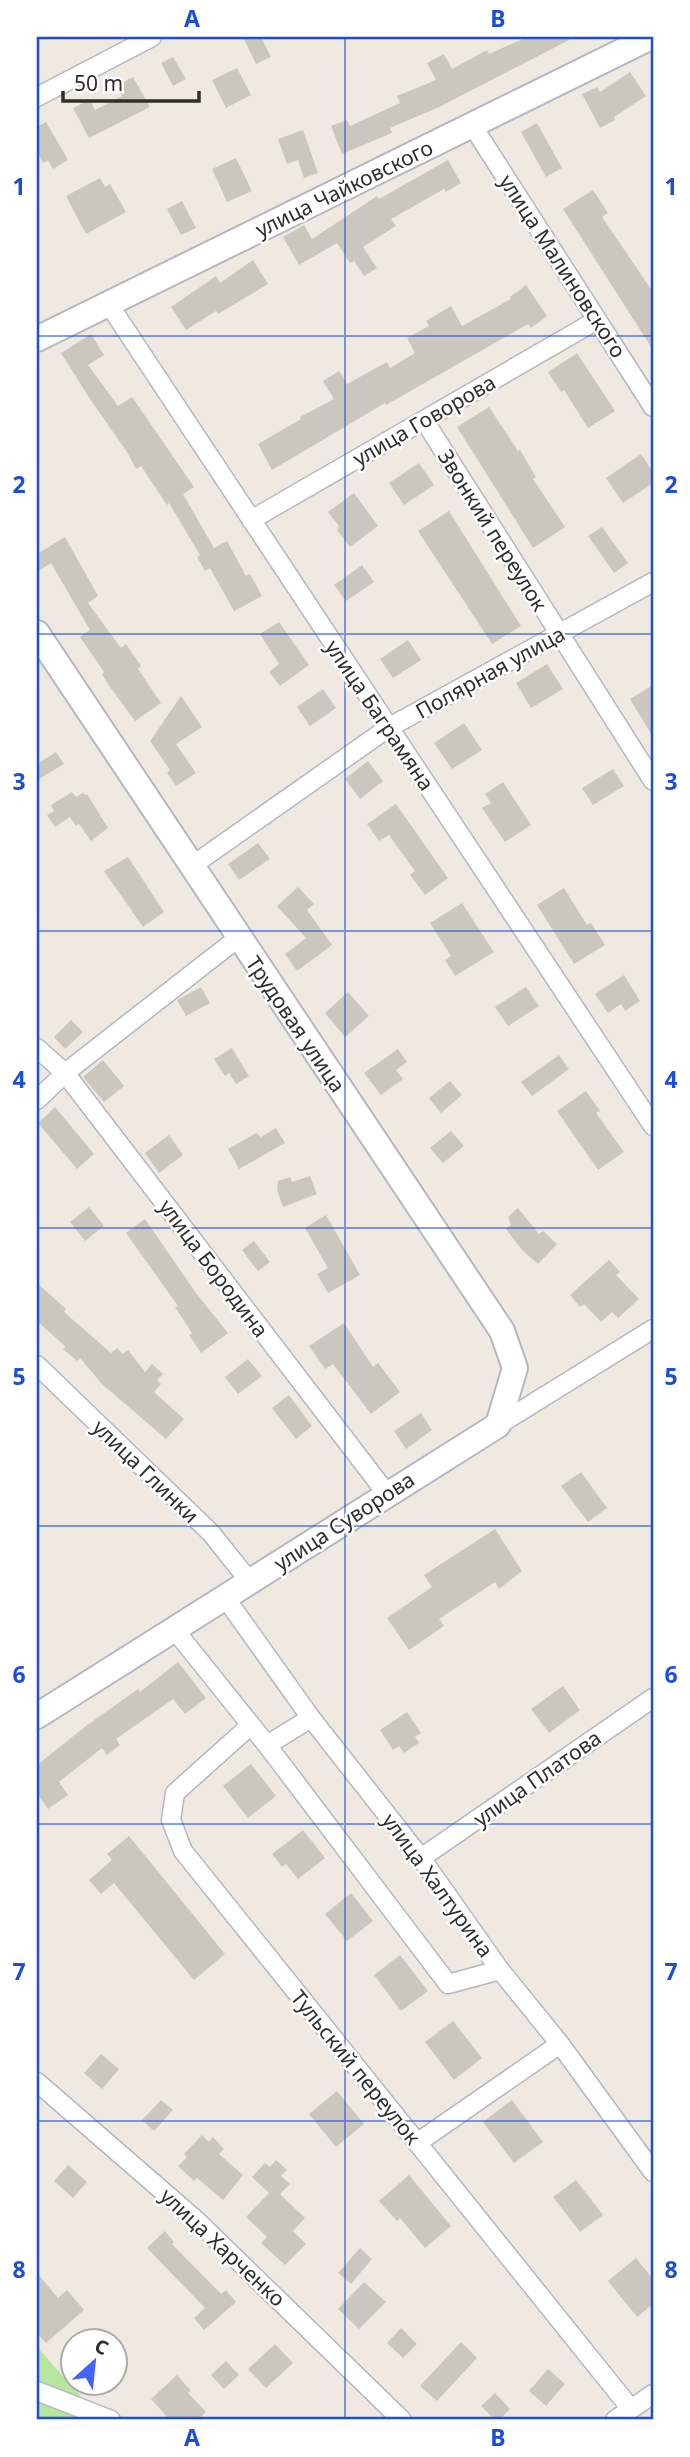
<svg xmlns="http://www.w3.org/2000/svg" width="690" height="2457" font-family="'Noto Sans',sans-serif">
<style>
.green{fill:#b6e59e}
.building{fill:#cbc7bf}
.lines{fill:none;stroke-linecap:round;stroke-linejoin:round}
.street-casing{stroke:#b4b7c1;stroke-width:21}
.secondary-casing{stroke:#b4b7c1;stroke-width:28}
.street{stroke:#fff;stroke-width:18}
.secondary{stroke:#fff;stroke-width:24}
.grid{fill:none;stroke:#1d4ed8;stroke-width:2;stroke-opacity:0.55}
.labels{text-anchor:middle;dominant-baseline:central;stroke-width:5;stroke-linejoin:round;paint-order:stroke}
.street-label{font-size:21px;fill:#2e2e2e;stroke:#fff}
.neatline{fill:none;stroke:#1d4ed8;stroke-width:2.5}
.grid-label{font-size:23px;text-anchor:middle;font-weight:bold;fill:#1d4ed8}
</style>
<rect width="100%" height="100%" fill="#efe9e1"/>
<path class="green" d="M37 2347 102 2420H37Z"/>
<path class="building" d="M243 37H261L271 57 256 64Z
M527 37H575L437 108 390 128 392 133 342 154 331 126 347 120 350 126 400 103 397 96 436 80 427 63 444 54 452 69 487 50 489 54Z
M173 57 186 79 173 86 161 63Z
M237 68 251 95 226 108 212 80Z
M630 72 646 96 614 117 615 120 600 128 582 94 597 87 600 92Z
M133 77 150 107 89 138 73 108 90 100 95 110 122 96 116 86Z
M46 122 68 160 53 169 48 160 43 163 37 151V127Z
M537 123 562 168 546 177 521 132Z
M303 130 318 173 304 178 298 160 287 164 278 139Z
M236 158 252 191 227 202 212 169Z
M448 160 461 183 446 192 444 189 391 219 396 226 363 247 377 268 364 276 354 261 350 263 337 243 299 265 283 237 304 225 312 239 377 196 379 199Z
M100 178 105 187 110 184 126 212 86 234 66 196Z
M593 190 608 213 602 217 653 292V350L563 209Z
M182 201 196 228 181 235 167 209Z
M253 260 268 284 218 314 216 311 186 330 171 307 216 276 220 283Z
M526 285 547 316 531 328 528 324 386 405 385 403 272 470 258 444 301 419 300 417 334 399 323 381 339 371 347 384 387 362 390 368 415 353 407 338 429 326 426 321 451 306 462 326 511 299 510 297Z
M91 334 104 355 88 365 118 406 132 397 194 487 183 494 214 548 227 541 246 576 250 574 262 596 234 611 210 568 205 571 197 557 200 555 169 503 167 505 141 466 136 469 127 452 90 399 61 353Z
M577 353 615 411 588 428 564 390 561 392 548 372Z
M489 407 518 451 520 450 536 477 533 479 565 527 533 548 457 427Z
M641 454 653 472V483L623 503 606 478Z
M419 463 434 485 404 505 389 483Z
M354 493 378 526 350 547 337 530 339 526 328 512Z
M449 511 521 626 492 644 418 531Z
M602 527 628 563 614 573 588 536Z
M65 537 98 596 88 603 121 648 126 644 141 666 138 669 161 703 135 721 110 687 102 674 104 672 80 637 90 630 51 563 37 572V554Z
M362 565 374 582 346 601 334 585Z
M279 622 309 665 280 686 269 672 279 664 260 634Z
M408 640 421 660 393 678 380 659Z
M547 664 563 689 531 708 516 683Z
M653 685V737L630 699Z
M323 689 336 708 310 726 297 707Z
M181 696 202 727 176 744 196 773 176 786 167 773 170 770 150 741Z
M464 723 482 750 452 769 434 743Z
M56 752 64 764 37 780V764Z
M368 761 383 781 360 799 345 779Z
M613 769 624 786 593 805 582 788Z
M503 782 531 825 505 842 482 808 491 803 485 794Z
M72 792 76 797 83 793 85 795 87 794 108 828 91 841 79 824 76 826 70 817 55 827 47 815 54 811 51 805Z
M396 804 448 878 425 895 410 875 415 871 389 835 379 841 367 824Z
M258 843 270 859 239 880 228 864Z
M128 857 164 912 143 927 104 871Z
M298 887 314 904 307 910 332 945 297 971 285 954 306 938 277 906Z
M564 888 587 925 591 923 605 945 574 964 537 905Z
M462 903 494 952 455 976 445 960 451 956 430 923Z
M624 975 640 1001 625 1011 621 1004 608 1013 595 994Z
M201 987 210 1003 186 1016 177 1000Z
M526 987 539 1006 508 1026 495 1007Z
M348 992 369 1016 345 1037 325 1013Z
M71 1020 83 1032 65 1049 54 1037Z
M232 1048 249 1076 236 1084 229 1073 225 1076 214 1059Z
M398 1049 407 1062 396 1070 403 1079 381 1095 364 1073Z
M559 1055 569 1069 532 1096 521 1082Z
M103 1060 124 1086 104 1102 83 1077Z
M450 1081 462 1095 441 1113 429 1098Z
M586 1091 600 1111 596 1113 624 1152 598 1170 557 1111Z
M55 1107 94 1154 77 1169 38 1123Z
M276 1128 285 1143 239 1169 228 1149 256 1133 261 1137Z
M451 1131 464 1146 443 1163 430 1148Z
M169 1135 183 1155 159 1173 145 1153Z
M310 1176 317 1194 283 1207 277 1190 278 1181 290 1177 292 1182Z
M89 1207 104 1226 85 1241 70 1222Z
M518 1208 539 1234 543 1231 557 1244 538 1264 522 1250 506 1229 511 1225 508 1217Z
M326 1215 360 1275 328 1293 317 1274 328 1268 305 1228Z
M145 1219 196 1293 228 1333 201 1353 189 1335 192 1333 175 1307 178 1306 126 1233Z
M254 1241 270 1262 258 1271 242 1250Z
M609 1260 620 1272 616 1275 639 1299 618 1318 612 1312 601 1322 584 1304 580 1307 570 1295Z
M37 1283 66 1309 64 1312 111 1353 117 1348 123 1354 128 1350 145 1372 152 1364 163 1374 157 1380 161 1384 154 1392 184 1419 166 1439 102 1384 80 1358 77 1361 63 1349 66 1347 37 1321Z
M344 1323 373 1367 378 1363 400 1392 371 1414 333 1364 325 1369 309 1346Z
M248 1359 262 1376 238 1394 225 1377Z
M289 1395 312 1426 296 1439 272 1408Z
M421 1413 432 1430 406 1449 394 1431Z
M581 1472 607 1508 588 1522 561 1486Z
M495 1529 522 1571 499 1589 495 1582 439 1619 444 1626 409 1650 387 1618 432 1587 424 1575Z
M178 1662 206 1698 185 1714 173 1699 116 1739 120 1745 107 1755 102 1748 59 1782 68 1795 48 1809 37 1793V1765L86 1726 138 1689 140 1692Z
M563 1686 580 1710 549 1733 531 1709Z
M407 1712 421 1733 415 1737 419 1743 404 1753 399 1746 393 1750 380 1730Z
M251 1764 276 1796 248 1818 223 1786Z
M303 1830 325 1858 298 1879 286 1864 282 1867 272 1854Z
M129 1836 225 1954 194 1980 114 1883 101 1894 89 1880 112 1860 107 1854Z
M351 1893 373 1921 347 1941 325 1914Z
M400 1955 428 1991 401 2011 374 1975Z
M453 2021 482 2058 454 2080 425 2042Z
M101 2054 119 2069 102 2089 84 2073Z
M337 2091 364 2124 336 2147 309 2114Z
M161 2100 173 2110 154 2131 142 2120Z
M512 2100 543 2142 514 2163 483 2122Z
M202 2135 209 2142 213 2137 224 2149 219 2154 243 2175 223 2200 197 2178 194 2181 178 2166 187 2157 184 2154Z
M276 2160 287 2170 281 2176 290 2184 280 2194 305 2218 293 2231 306 2244 285 2265 261 2243 267 2237 246 2217 269 2193 252 2177 265 2163 270 2167Z
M68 2165 87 2182 73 2198 54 2181Z
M409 2175 451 2226 425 2248 400 2218 397 2221 379 2201Z
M576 2180 603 2215 580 2232 553 2197Z
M165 2231 174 2242 172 2244 221 2294 226 2290 236 2302 204 2330 194 2318 205 2308 147 2248Z
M360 2248 372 2259 351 2284 338 2273Z
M636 2258 653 2279V2304L637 2317 608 2281Z
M37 2273 58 2298 67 2290 84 2310 46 2343 37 2333Z
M364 2282 386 2302 359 2329 338 2309Z
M401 2328 417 2344 403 2358 387 2343Z
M461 2342 477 2358 437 2401 420 2386Z
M275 2344 293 2363 266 2388 248 2369Z
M226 2361 239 2375 224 2389 211 2375Z
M548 2369 565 2384 546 2406 529 2391Z
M177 2375 191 2391 188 2393 206 2412 197 2420H170L151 2399Z
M495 2393 510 2409 499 2420H495L481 2406Z"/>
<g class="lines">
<g class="street-casing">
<path id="street" d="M37 97 152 37
M472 125 653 407
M108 303 653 1126
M424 420 653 781
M251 520 597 320
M193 865 388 728 653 582
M37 1048 65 1073 387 1494
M37 1100 65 1073 238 938
M37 1365 211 1533 250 1582
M498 1425 653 1329
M224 1596 311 1718 421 1858 500 1970 560 2044 653 2172
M174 1629 267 1745 448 1984 500 1970
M251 1725 175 1793 171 1820 183 1851 631 2409
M267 1745 311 1718
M421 1858 653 1698
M37 2082 196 2220 402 2420
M417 2143 560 2044
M37 2391 111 2420
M615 2420 653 2394"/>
</g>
<g class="secondary-casing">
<path id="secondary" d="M37 339 651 37
M37 633 502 1331 515 1368 498 1425 37 1716"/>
</g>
<use href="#street" class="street"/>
<use href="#secondary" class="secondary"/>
</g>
<path class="grid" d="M345 37V2420M37 336H653M37 634H653M37 931H653M37 1228H653M37 1526H653M37 1824H653M37 2121H653"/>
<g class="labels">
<g class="street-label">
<text transform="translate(344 188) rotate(-26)">улица Чайковского</text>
<text transform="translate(563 266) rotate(57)">улица Малиновского</text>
<text transform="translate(424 420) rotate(-30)">улица Говорова</text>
<text transform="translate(493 530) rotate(58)">Звонкий переулок</text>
<text transform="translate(490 672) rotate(-29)">Полярная улица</text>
<text transform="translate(380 715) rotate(56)">улица Баграмяна</text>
<text transform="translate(296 1024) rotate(56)">Трудовая улица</text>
<text transform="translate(214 1268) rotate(53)">улица Бородина</text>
<text transform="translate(146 1471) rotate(44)">улица Глинки</text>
<text transform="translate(344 1521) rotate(-33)">улица Суворова</text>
<text transform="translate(537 1778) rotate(-35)">улица Платова</text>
<text transform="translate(438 1885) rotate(54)">улица Халтурина</text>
<text transform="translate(356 2067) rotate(51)">Тульский переулок</text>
<text transform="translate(223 2247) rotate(43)">улица Харченко</text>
</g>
</g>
<rect width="690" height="2457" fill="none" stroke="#ffffff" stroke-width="77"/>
<g transform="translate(94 2362) rotate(27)"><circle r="33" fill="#ffffff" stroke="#ababab" stroke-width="2"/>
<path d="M0-5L12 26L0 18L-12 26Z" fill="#4264fb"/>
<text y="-10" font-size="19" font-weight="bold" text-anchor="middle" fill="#2e2e2e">С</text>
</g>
<path d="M63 91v10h136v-10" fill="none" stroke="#2e2e2e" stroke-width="3.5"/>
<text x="74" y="91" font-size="21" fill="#2e2e2e" stroke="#ffffff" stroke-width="5" paint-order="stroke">50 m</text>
<rect x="38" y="38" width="614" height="2380" class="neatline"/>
<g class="grid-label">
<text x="192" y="27">A</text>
<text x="498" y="27">B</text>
<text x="19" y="195">1</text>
<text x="671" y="195">1</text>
<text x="19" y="493">2</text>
<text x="671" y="493">2</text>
<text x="19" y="790">3</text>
<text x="671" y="790">3</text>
<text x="19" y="1088">4</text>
<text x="671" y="1088">4</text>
<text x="19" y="1385">5</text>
<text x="671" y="1385">5</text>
<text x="19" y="1683">6</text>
<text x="671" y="1683">6</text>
<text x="19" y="1980">7</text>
<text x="671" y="1980">7</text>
<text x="19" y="2278">8</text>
<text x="671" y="2278">8</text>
<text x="192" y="2446">A</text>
<text x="498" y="2446">B</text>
</g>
</svg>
